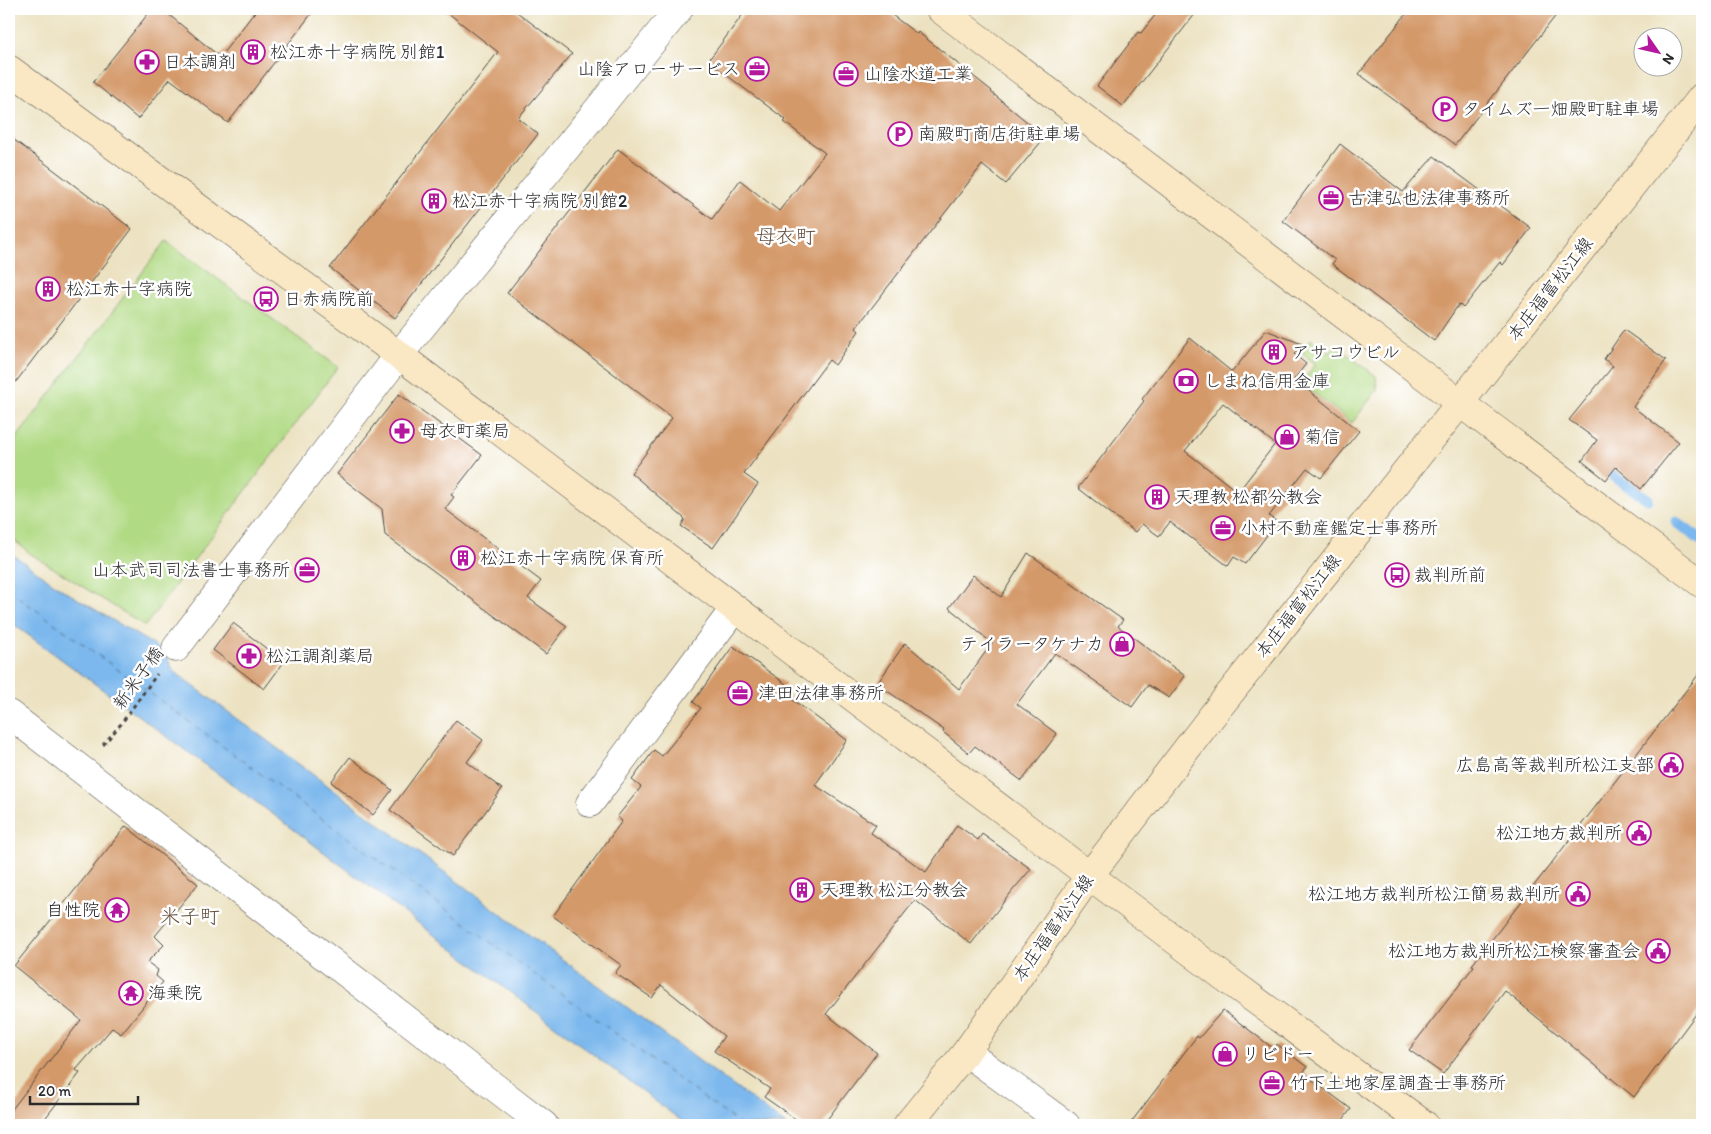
<svg xmlns="http://www.w3.org/2000/svg" width="1711" height="1134" font-family="Itim,'Klee One',sans-serif">
<style>
.green{fill:#b1da84;stroke:#6e8258}
.water{fill:#7bb8ed;stroke:#53728c}
.lines{fill:none;stroke-linecap:round;stroke-linejoin:round}
.stream{stroke:#7bb8ed;stroke-width:11}
.ferry{stroke:#475c6f;stroke-width:1;stroke-dasharray:6 5;stroke-linecap:butt}
.building{fill:#d49969;fill-rule:evenodd}
.street-casing{stroke:#484642;stroke-width:29}
.secondary-casing{stroke:#484642;stroke-width:29}
.path{stroke:#484642;stroke-width:3;stroke-dasharray:4 4;stroke-linecap:butt}
.street{stroke:#fff;stroke-width:28}
.secondary{stroke:#fae7c3;stroke-width:28}
.labels{text-anchor:middle;dominant-baseline:central;stroke-width:5;stroke-linejoin:round;paint-order:stroke}
.poi-label{font-size:18px;fill:#2b2b2b;stroke:#fff;text-anchor:start}
.street-label{font-size:18px;fill:#2b2b2b;stroke:#fff}
.quarter-label{font-size:20px;fill:#665241;stroke:#fff}
</style>
<rect width="100%" height="100%" fill="#fff"/>
<filter id="ink" filterUnits="userSpaceOnUse"><feTurbulence type="fractalNoise" baseFrequency=".02" numOctaves="2"/><feDisplacementMap in="SourceGraphic" scale="10" xChannelSelector="R" yChannelSelector="G"/><feConvolveMatrix kernelMatrix="1 2 1 2 8 2 1 2 1" color-interpolation-filters="sRGB"/></filter>
<filter id="wash" filterUnits="userSpaceOnUse"><feTurbulence type="fractalNoise" baseFrequency=".0096" numOctaves="4" result="noise"/><feDisplacementMap in="SourceGraphic" scale="20" xChannelSelector="R" yChannelSelector="G"/><feGaussianBlur stdDeviation="1.12" result="paint"/><feColorMatrix in="noise" values="0 0 0 0 0 0 0 0 0 0 0 0 0 0 0 0 0 1.4 0 .05"/><feComposite in="paint" operator="in"/></filter>
<g filter="url(#wash)">
<rect width="100%" height="100%" fill="#ece2c1"/>
<path class="green" d="M166 241 338 367 145 626 31 554 9 536V448Z
M1311 339 1330 353 1335 345 1376 376 1377 390 1352 423 1301 383 1316 364 1301 353Z"/>
<path class="water" d="M9 552 63 590 165 652 173 671 786 1125H687L289 826 9 621Z"/>
<g class="lines">
<path class="stream" d="M1614 477 1648 499
M1676 522 1702 541"/>
<path class="ferry" d="M9 590 741 1125"/>
</g>
<g id="blocks">
<path class="building" d="M152 9H162L220 57 257 9H315L228 123 170 79 138 119 93 82Z
M443 9H513L572 54 518 118 538 134 395 318 330 268 498 52Z
M747 9H884L917 34 918 32 992 91 991 92 1045 137 1006 184 982 165 856 328 859 331 835 365 829 360 744 474 758 484 713 548 681 526 685 519 631 473 672 418 507 293 618 149 712 219 740 180 779 211 825 153 784 122 786 120 708 61Z
M1160 9H1199L1123 106 1097 86 1138 32 1141 33Z
M1410 9H1561L1455 145 1359 74Z
M9 136 132 229 9 391Z
M1340 144 1403 192 1434 156 1531 228 1503 265 1500 262 1463 308 1459 304 1434 341 1332 264 1335 260 1283 221Z
M1266 330 1302 344 1294 354 1306 364 1294 379 1359 431 1321 478 1307 468 1269 516 1277 522 1245 564 1234 557 1228 566 1170 522 1159 536 1142 524 1135 532 1078 488 1144 401 1142 399 1190 338 1232 372ZM1223 403 1275 444 1238 492 1185 451Z
M1624 330 1666 360 1633 407 1679 442 1641 489 1616 467 1606 480 1582 461 1597 440 1569 420 1613 366 1604 359Z
M399 394 482 455 451 495 454 497 445 509 541 581 528 598 567 626 546 654 385 535 382 509 337 474Z
M1028 553 1123 620 1118 626 1185 676 1169 698 1148 685 1132 707 1055 653 1017 704 1057 734 1022 781 975 746 969 753 943 732 944 730 877 684 905 643 959 689 992 643 949 608 973 575 1001 597Z
M233 623 284 662 264 689 213 650Z
M733 646 786 684 781 691 847 740 815 785 876 825 871 833 926 872 957 825 978 840 982 834 1031 869 1013 890 971 944 915 900 826 1014 877 1053 823 1125H804L764 1097 770 1089 714 1051 724 1036 661 985 652 998 615 973 621 965 553 916 622 821 617 817 641 787 632 780 654 750 662 756 701 708 693 702Z
M1702 670V1006L1634 1097 1505 991 1443 1074 1409 1050 1474 966 1472 965Z
M456 720 483 740 467 762 502 789 453 856 390 810Z
M350 757 392 790 373 815 331 782Z
M126 826 198 884 155 936 164 945 147 962 158 970 156 976 163 982 121 1034 112 1028 76 1070 80 1073 40 1125H9V1113L81 1020 14 966Z
M1223 1010 1274 1049 1277 1044 1307 1067 1303 1073 1351 1109 1339 1125H1129L1197 1036 1199 1038Z"/>
</g>
</g>
<g filter="url(#ink)">
<use href="#blocks" fill-opacity="0" stroke="#484642" stroke-width="1"/>
<g class="lines">
<g class="street-casing">
<path id="street" d="M176 648 399 355 679 9
M9 714 544 1125
M590 803 734 609
M966 1052 1066 1125"/>
</g>
<g class="secondary-casing">
<path id="secondary" d="M940 9 1460 403 1702 584
M9 69 399 355 1224 977 1425 1125
M907 1125 966 1052 1090 875 1212 716 1702 97"/>
</g>
<path class="path" d="M103 745 121 724 157 674"/>
<use href="#street" class="street"/>
<use href="#secondary" class="secondary"/>
</g>
</g>
<defs>
<g id="building-ring" transform="scale(1.25)"><circle r="9.5" fill="#fff" stroke="#b5179e" stroke-width="1.5"/><path d="M-4-6H4V6H1V3H-1V6H-4ZM-2.5-4.3h1.7v1.8h-1.7ZM.8-4.3h1.7v1.8H.8ZM-2.5-1h1.7V.8h-1.7ZM.8-1h1.7V.8H.8Z" fill="#b5179e"/></g>
<g id="pharmacy-ring" transform="scale(1.25)"><circle r="9.5" fill="#fff" stroke="#b5179e" stroke-width="1.5"/><path d="M-2-6h4v4h4v4h-4v4h-4v-4h-4v-4h4Z" fill="#b5179e"/></g>
<g id="office-ring" transform="scale(1.25)"><circle r="9.5" fill="#fff" stroke="#b5179e" stroke-width="1.5"/><path d="M-6-3h4V-5.5h4V-3h4V5H-6ZM-1-4.5V-3h2v-1.5ZM-6 0V1H6V0Z" fill="#b5179e"/></g>
<g id="parking-ring" transform="scale(1.25)"><circle r="9.5" fill="#fff" stroke="#b5179e" stroke-width="1.5"/><path d="M-3.5-5.5H1a3.5 3.5 0 0 1 0 7H-1V5.5H-3.5ZM-1-3.4V-.6H.8a1.4 1.4 0 0 0 0-2.8Z" fill="#b5179e"/></g>
<g id="bus-ring" transform="scale(1.25)"><circle r="9.5" fill="#fff" stroke="#b5179e" stroke-width="1.5"/><path d="M-5-6H5V4H4V6H2V4H-2V6H-4V4H-5ZM-3.5-4V0h7V-4ZM-3.5 1.2v1.5H-2V1.2ZM2 1.2v1.5H3.5V1.2Z" fill="#b5179e"/></g>
<g id="bank-ring" transform="scale(1.25)"><circle r="9.5" fill="#fff" stroke="#b5179e" stroke-width="1.5"/><path d="M-6-4H6V4H-6ZM0-2.3a2.3 2.3 0 1 0 0 4.6a2.3 2.3 0 1 0 0-4.6Z" fill="#b5179e"/></g>
<g id="shop-ring" transform="scale(1.25)"><circle r="9.5" fill="#fff" stroke="#b5179e" stroke-width="1.5"/><path d="M-5-2.5h2.3a2.7 3.5 0 0 1 5.4 0H5L5.5 6h-11ZM-1.5-2.5h3a1.5 2.3 0 0 0-3 0Z" fill="#b5179e"/></g>
<g id="civic-ring" transform="scale(1.25)"><circle r="9.5" fill="#fff" stroke="#b5179e" stroke-width="1.5"/><path d="M-.6-6.5H3V-4.5H.6V-3L4-1V1h2V6H-6V1h2V-1L-.6-3ZM-1.2 2.5V6h2.4V2.5Z" fill="#b5179e"/></g>
<g id="temple-ring" transform="scale(1.25)"><circle r="9.5" fill="#fff" stroke="#b5179e" stroke-width="1.5"/><path d="M0-6L5-2H3V0L6.5 2.5H4V6H1.5V3h-3V6H-4V2.5H-6.5L-3 0V-2H-5Z" fill="#b5179e"/></g>
</defs>
<g fill-rule="evenodd">
<use href="#building-ring" x="253" y="52"/>
<use href="#pharmacy-ring" x="147" y="62"/>
<use href="#office-ring" x="757" y="69"/>
<use href="#office-ring" x="846" y="74"/>
<use href="#parking-ring" x="1445" y="109"/>
<use href="#parking-ring" x="900" y="134"/>
<use href="#office-ring" x="1331" y="198"/>
<use href="#building-ring" x="434" y="201"/>
<use href="#building-ring" x="48" y="289"/>
<use href="#bus-ring" x="266" y="299"/>
<use href="#building-ring" x="1274" y="352"/>
<use href="#bank-ring" x="1186" y="381"/>
<use href="#pharmacy-ring" x="402" y="431"/>
<use href="#shop-ring" x="1287" y="437"/>
<use href="#building-ring" x="1157" y="497"/>
<use href="#office-ring" x="1223" y="528"/>
<use href="#building-ring" x="463" y="558"/>
<use href="#office-ring" x="307" y="570"/>
<use href="#bus-ring" x="1397" y="575"/>
<use href="#shop-ring" x="1122" y="644"/>
<use href="#pharmacy-ring" x="249" y="656"/>
<use href="#office-ring" x="740" y="693"/>
<use href="#civic-ring" x="1671" y="765"/>
<use href="#civic-ring" x="1639" y="833"/>
<use href="#building-ring" x="802" y="890"/>
<use href="#civic-ring" x="1578" y="894"/>
<use href="#temple-ring" x="117" y="910"/>
<use href="#civic-ring" x="1658" y="951"/>
<use href="#temple-ring" x="131" y="993"/>
<use href="#shop-ring" x="1225" y="1054"/>
<use href="#office-ring" x="1272" y="1083"/>
</g>
<g class="labels">
<g class="poi-label">
<text x="270" y="52">松江赤十字病院 別館1</text>
<text x="164" y="62">日本調剤</text>
<text x="740" y="69" text-anchor="end">山陰アローサービス</text>
<text x="864" y="74">山陰水道工業</text>
<text x="1462" y="109">タイムズ一畑殿町駐車場</text>
<text x="918" y="134">南殿町商店街駐車場</text>
<text x="1348" y="198">古津弘也法律事務所</text>
<text x="452" y="201">松江赤十字病院 別館2</text>
<text x="66" y="289">松江赤十字病院</text>
<text x="284" y="299">日赤病院前</text>
<text x="1292" y="352">アサコウビル</text>
<text x="1204" y="381">しまね信用金庫</text>
<text x="420" y="431">母衣町薬局</text>
<text x="1304" y="437">菊信</text>
<text x="1174" y="497">天理教 松都分教会</text>
<text x="1240" y="528">小村不動産鑑定士事務所</text>
<text x="480" y="558">松江赤十字病院 保育所</text>
<text x="290" y="570" text-anchor="end">山本武司司法書士事務所</text>
<text x="1414" y="575">裁判所前</text>
<text x="1104" y="644" text-anchor="end">テイラータケナカ</text>
<text x="266" y="656">松江調剤薬局</text>
<text x="758" y="693">津田法律事務所</text>
<text x="1654" y="765" text-anchor="end">広島高等裁判所松江支部</text>
<text x="1622" y="833" text-anchor="end">松江地方裁判所</text>
<text x="820" y="890">天理教 松江分教会</text>
<text x="1560" y="894" text-anchor="end">松江地方裁判所松江簡易裁判所</text>
<text x="100" y="910" text-anchor="end">自性院</text>
<text x="1640" y="951" text-anchor="end">松江地方裁判所松江検察審査会</text>
<text x="148" y="993">海乗院</text>
<text x="1242" y="1054">リビドー</text>
<text x="1290" y="1083">竹下土地家屋調査士事務所</text>
</g>
<g class="street-label">
<text transform="translate(1550 289) rotate(-52)">本庄福富松江線</text>
<text transform="translate(1298 606) rotate(-52)">本庄福富松江線</text>
<text transform="translate(138 678) rotate(-54)">新米子橋</text>
<text transform="translate(1053 928) rotate(-55)">本庄福富松江線</text>
</g>
<g class="quarter-label">
<text x="786" y="236">母衣町</text>
<text x="190" y="916">米子町</text>
</g>
</g>
<rect width="1711" height="1134" fill="none" stroke="#fff" stroke-width="30"/>
<g transform="translate(1658 52) rotate(124)"><circle r="24" fill="#ffffff" stroke="#aaaaaa"/>
<path d="M0-4L9 19L0 12L-9 19Z" fill="#b5179e"/>
<text y="-8" font-size="14" font-weight="bold" text-anchor="middle" fill="#2b2b2b">N</text>
</g>
<path d="M30 1096v8h108v-8" fill="none" stroke="#2b2b2b" stroke-width="2.5"/>
<text x="38" y="1096" font-size="15" fill="#2b2b2b" stroke="#ffffff" stroke-width="4" paint-order="stroke">20 m</text>
</svg>
